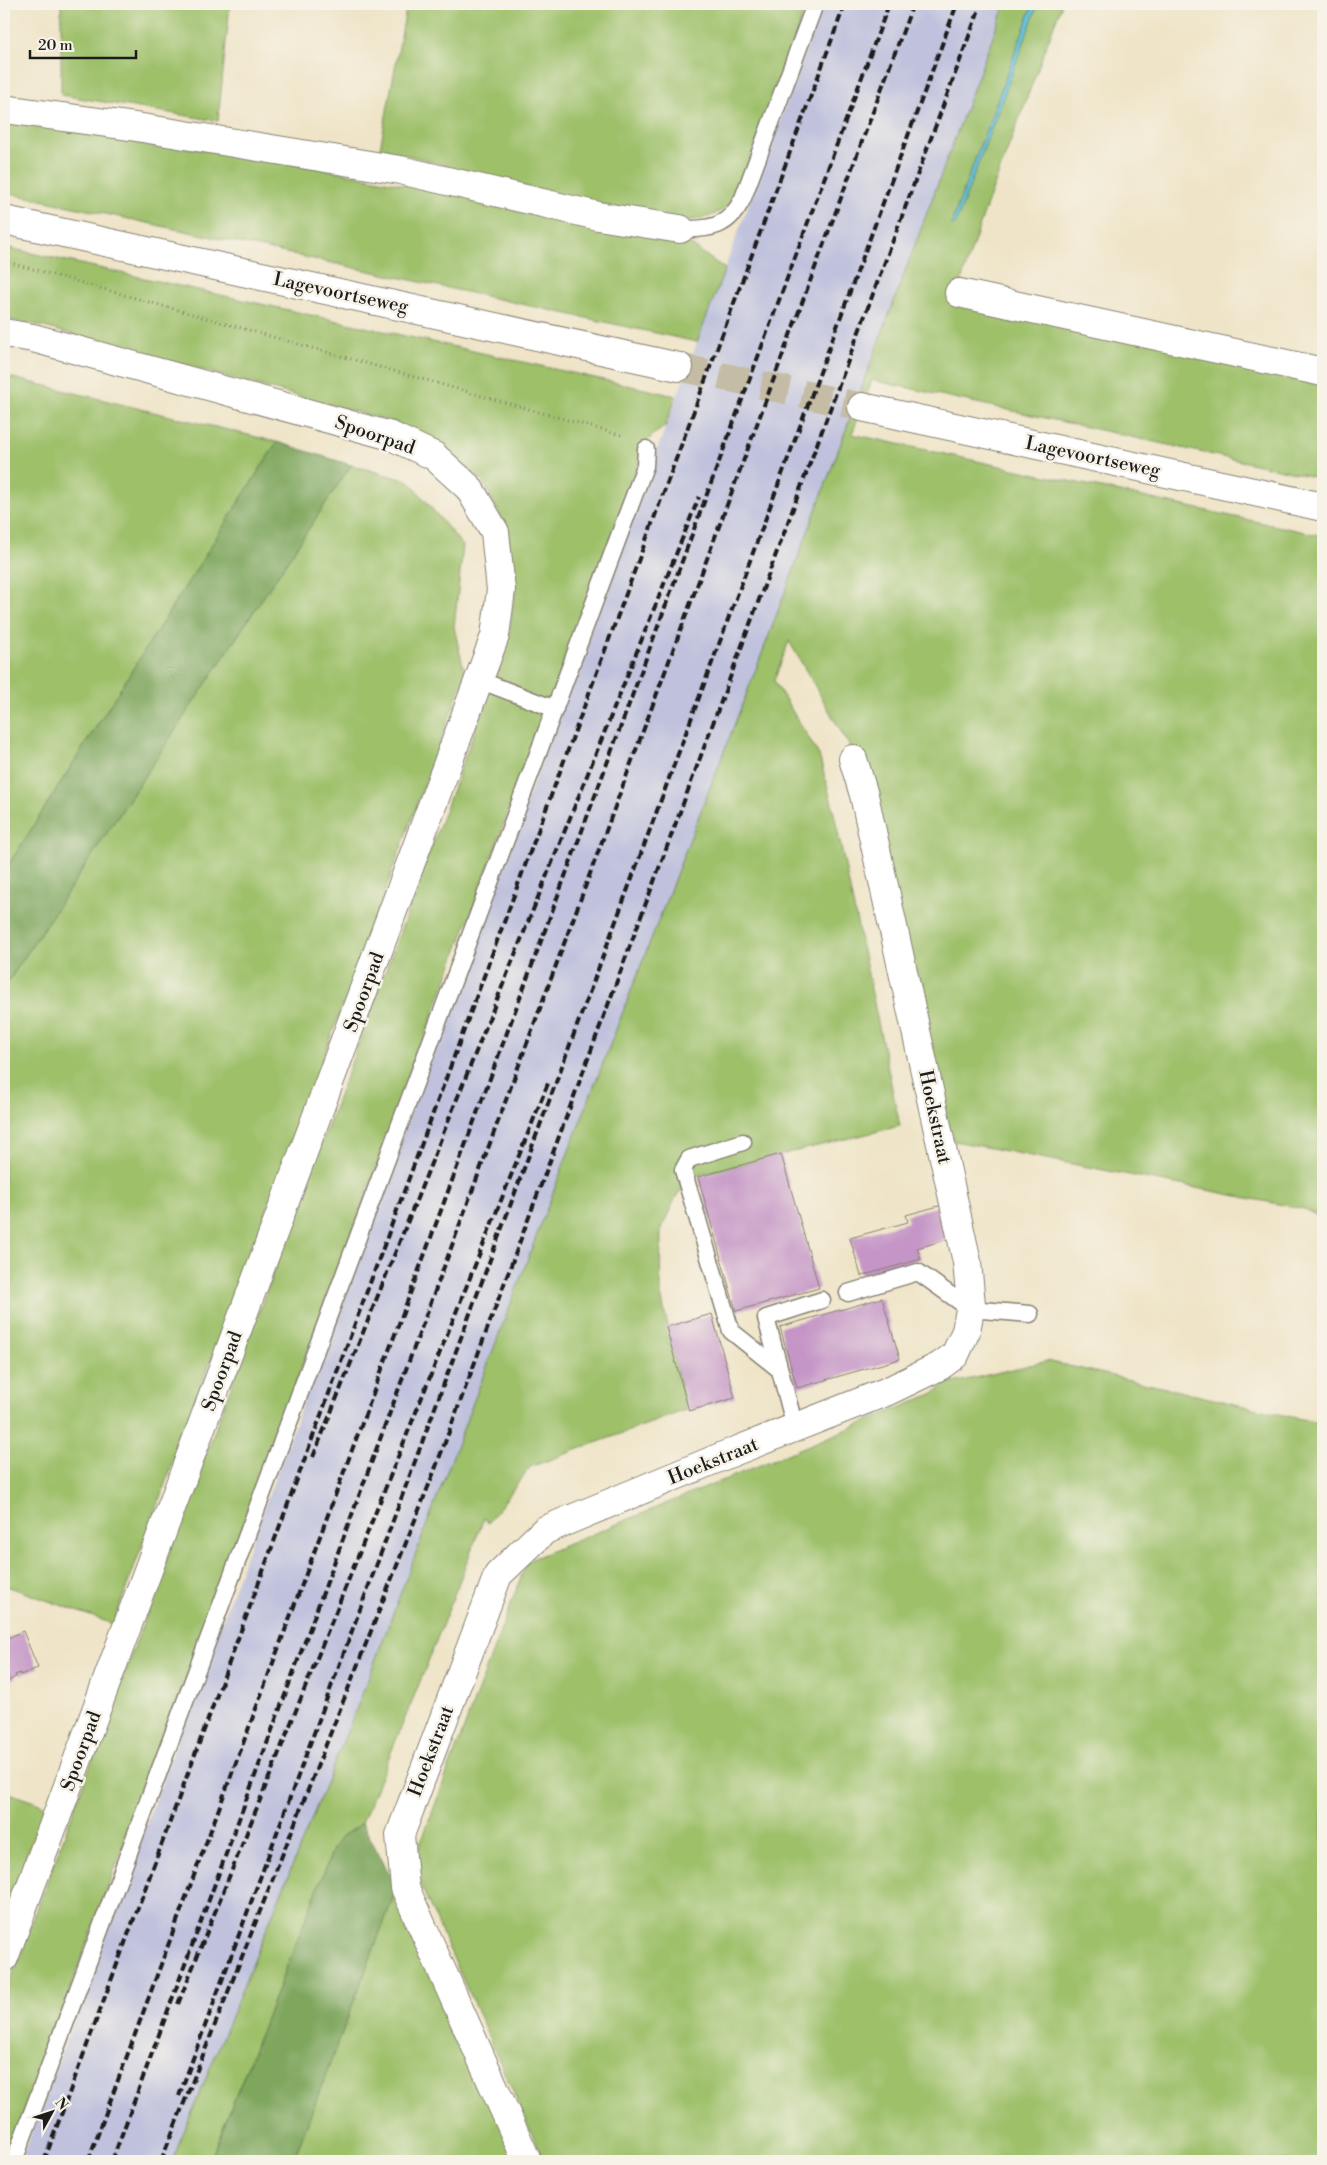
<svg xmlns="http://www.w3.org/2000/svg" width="1327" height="2165" font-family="'Libre Bodoni',serif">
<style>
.industrial{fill:#c0c2dd}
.green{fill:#9dc069;stroke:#5c6e42}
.forest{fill:#7ea65d;stroke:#4d613c}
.water{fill:#58bfd6;stroke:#3a6e79}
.building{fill:#c495c6}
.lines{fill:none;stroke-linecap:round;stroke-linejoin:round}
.minor-tunnel{stroke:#c5bca5;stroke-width:28;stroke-dasharray:28 14;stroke-linecap:butt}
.service-casing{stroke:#868072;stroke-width:19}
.minor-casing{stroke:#868072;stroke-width:30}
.path{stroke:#868072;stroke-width:3;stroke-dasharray:1 4;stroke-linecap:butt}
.service{stroke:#fff;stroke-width:16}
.minor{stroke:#fff;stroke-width:28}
.rail{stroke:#1c1c1c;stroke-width:4;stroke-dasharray:8 4;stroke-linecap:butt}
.labels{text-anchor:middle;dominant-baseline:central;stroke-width:5;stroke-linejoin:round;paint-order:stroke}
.street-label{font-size:19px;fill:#1c1c1c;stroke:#f7f3e8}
</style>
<rect width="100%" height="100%" fill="#f7f3e8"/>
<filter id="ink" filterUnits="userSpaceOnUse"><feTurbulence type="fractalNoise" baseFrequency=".02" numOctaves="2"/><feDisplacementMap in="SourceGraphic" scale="10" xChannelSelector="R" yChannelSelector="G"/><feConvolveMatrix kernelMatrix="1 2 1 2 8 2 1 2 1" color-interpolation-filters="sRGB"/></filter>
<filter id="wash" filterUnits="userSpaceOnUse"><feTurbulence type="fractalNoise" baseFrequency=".0096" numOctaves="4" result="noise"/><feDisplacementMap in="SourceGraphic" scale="20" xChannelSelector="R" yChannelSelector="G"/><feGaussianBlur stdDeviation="1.12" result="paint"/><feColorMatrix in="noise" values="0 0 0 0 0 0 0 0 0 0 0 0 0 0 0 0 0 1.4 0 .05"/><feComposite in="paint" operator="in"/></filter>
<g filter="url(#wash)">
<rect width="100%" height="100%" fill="#efe4c7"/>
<path class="industrial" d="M823 4H1005L768 638 565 1161 360 1700 172 2161H21Z"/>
<path class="green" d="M61 4H230L218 121 61 95Z
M407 4H807L737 194C726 212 708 220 686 220 668 221 642 213 623 209 541 193 461 169 380 148Z
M1005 4H1033L951 224 955 225 1038 4H1062L985 210 961 281 1323 384V479L872 380 852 434 1323 536V1219L1304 1209 944 1139 858 761 789 641 774 681 819 755 832 804 900 1126 698 1175 677 1195 661 1229 660 1290 686 1410 530 1467 488 1523 484 1518 426 1667 362 1823 334 1847 210 2161H172L360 1700 565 1161 768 638Z
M4 120 308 166 683 239 725 269 697 342 4 192Z
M4 247 676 396 665 427 654 434 646 443 6 2161H4V1998L508 641 515 592 508 531 483 482 443 447 397 423 37 325 4 319Z
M9 377 277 442 4 872V384Z
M351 465 409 481 463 546 454 627 465 675 113 1624 4 1585V988Z
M1047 1361 1323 1424V2161H544L412 1866 527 1561 899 1408 934 1393 954 1378 953 1383Z
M4 1791 45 1806 4 1917Z
M397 1888 520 2161H293Z"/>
<path class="forest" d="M277 442 351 465 4 988V872Z
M362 1823 397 1888 293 2161H210L334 1847 341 1837Z"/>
<path class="water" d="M1033 4H1038L955 225 951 224Z"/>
<g id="blocks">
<path class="building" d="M781 1154 819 1288 736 1311 698 1177Z
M946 1204 956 1237 917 1248 921 1259 861 1276 850 1238 908 1222 906 1215Z
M882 1298 900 1359 797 1388 780 1327Z
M712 1314 735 1398 689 1411 666 1327Z
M23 1631 38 1668 20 1675V1673L15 1675 16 1677 4 1683V1640Z"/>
</g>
</g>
<g filter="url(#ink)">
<use href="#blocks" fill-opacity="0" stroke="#868072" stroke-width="1"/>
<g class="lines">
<path class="minor-tunnel" d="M679 367 862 407"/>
<g class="service-casing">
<path id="service" d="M680 229C711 230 729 227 743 198L815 4
M479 680 555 709
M743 1142 689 1159 683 1170 731 1331 780 1370
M848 1293 918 1272 970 1309 1030 1314
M795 1427 766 1318 822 1300
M14 2161 645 466 646 449"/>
</g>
<g class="minor-casing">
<path id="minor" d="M4 109 136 127 400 170 598 216 680 229
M4 220 679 367
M959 293 1323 372
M4 333 33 338 391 436 434 456 469 488 495 532 501 590 495 636 4 1958
M862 407 1323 507
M527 2161 405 1888 400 1835 498 1575 545 1530 728 1454 888 1391 940 1366 955 1355 966 1331 971 1304 967 1262 864 795 853 759"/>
</g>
<path class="path" d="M4 261 624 436"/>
<use href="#service" class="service"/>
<use href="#minor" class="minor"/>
<path class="rail" d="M313 1457 699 497
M178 2004 549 1081
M179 2096 957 4
M44 2161 845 4
M88 2161 889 4
M112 2161 913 4
M161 2161 434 1472 981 4"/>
</g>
</g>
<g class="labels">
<g class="street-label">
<text transform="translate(341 293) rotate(12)">Lagevoortseweg</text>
<text transform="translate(375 435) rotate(19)">Spoorpad</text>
<text transform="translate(1093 457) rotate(12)">Lagevoortseweg</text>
<text transform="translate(364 992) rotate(-70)">Spoorpad</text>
<text transform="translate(935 1117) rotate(78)">Hoekstraat</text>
<text transform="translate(222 1371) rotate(-70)">Spoorpad</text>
<text transform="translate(713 1461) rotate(-22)">Hoekstraat</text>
<text transform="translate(81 1751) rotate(-70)">Spoorpad</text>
<text transform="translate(431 1751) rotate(-69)">Hoekstraat</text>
</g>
</g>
<rect width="1327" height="2165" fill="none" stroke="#f7f3e8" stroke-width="20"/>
<g transform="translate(52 2112) rotate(50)" stroke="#f7f3e8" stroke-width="4" paint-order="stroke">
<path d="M0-4L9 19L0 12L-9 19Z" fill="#1c1c1c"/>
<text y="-8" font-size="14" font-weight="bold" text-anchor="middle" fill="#1c1c1c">N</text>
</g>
<path d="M30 50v8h106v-8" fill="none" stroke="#1c1c1c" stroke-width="2.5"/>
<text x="38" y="50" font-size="15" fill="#1c1c1c" stroke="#f7f3e8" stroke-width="4" paint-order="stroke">20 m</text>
</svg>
